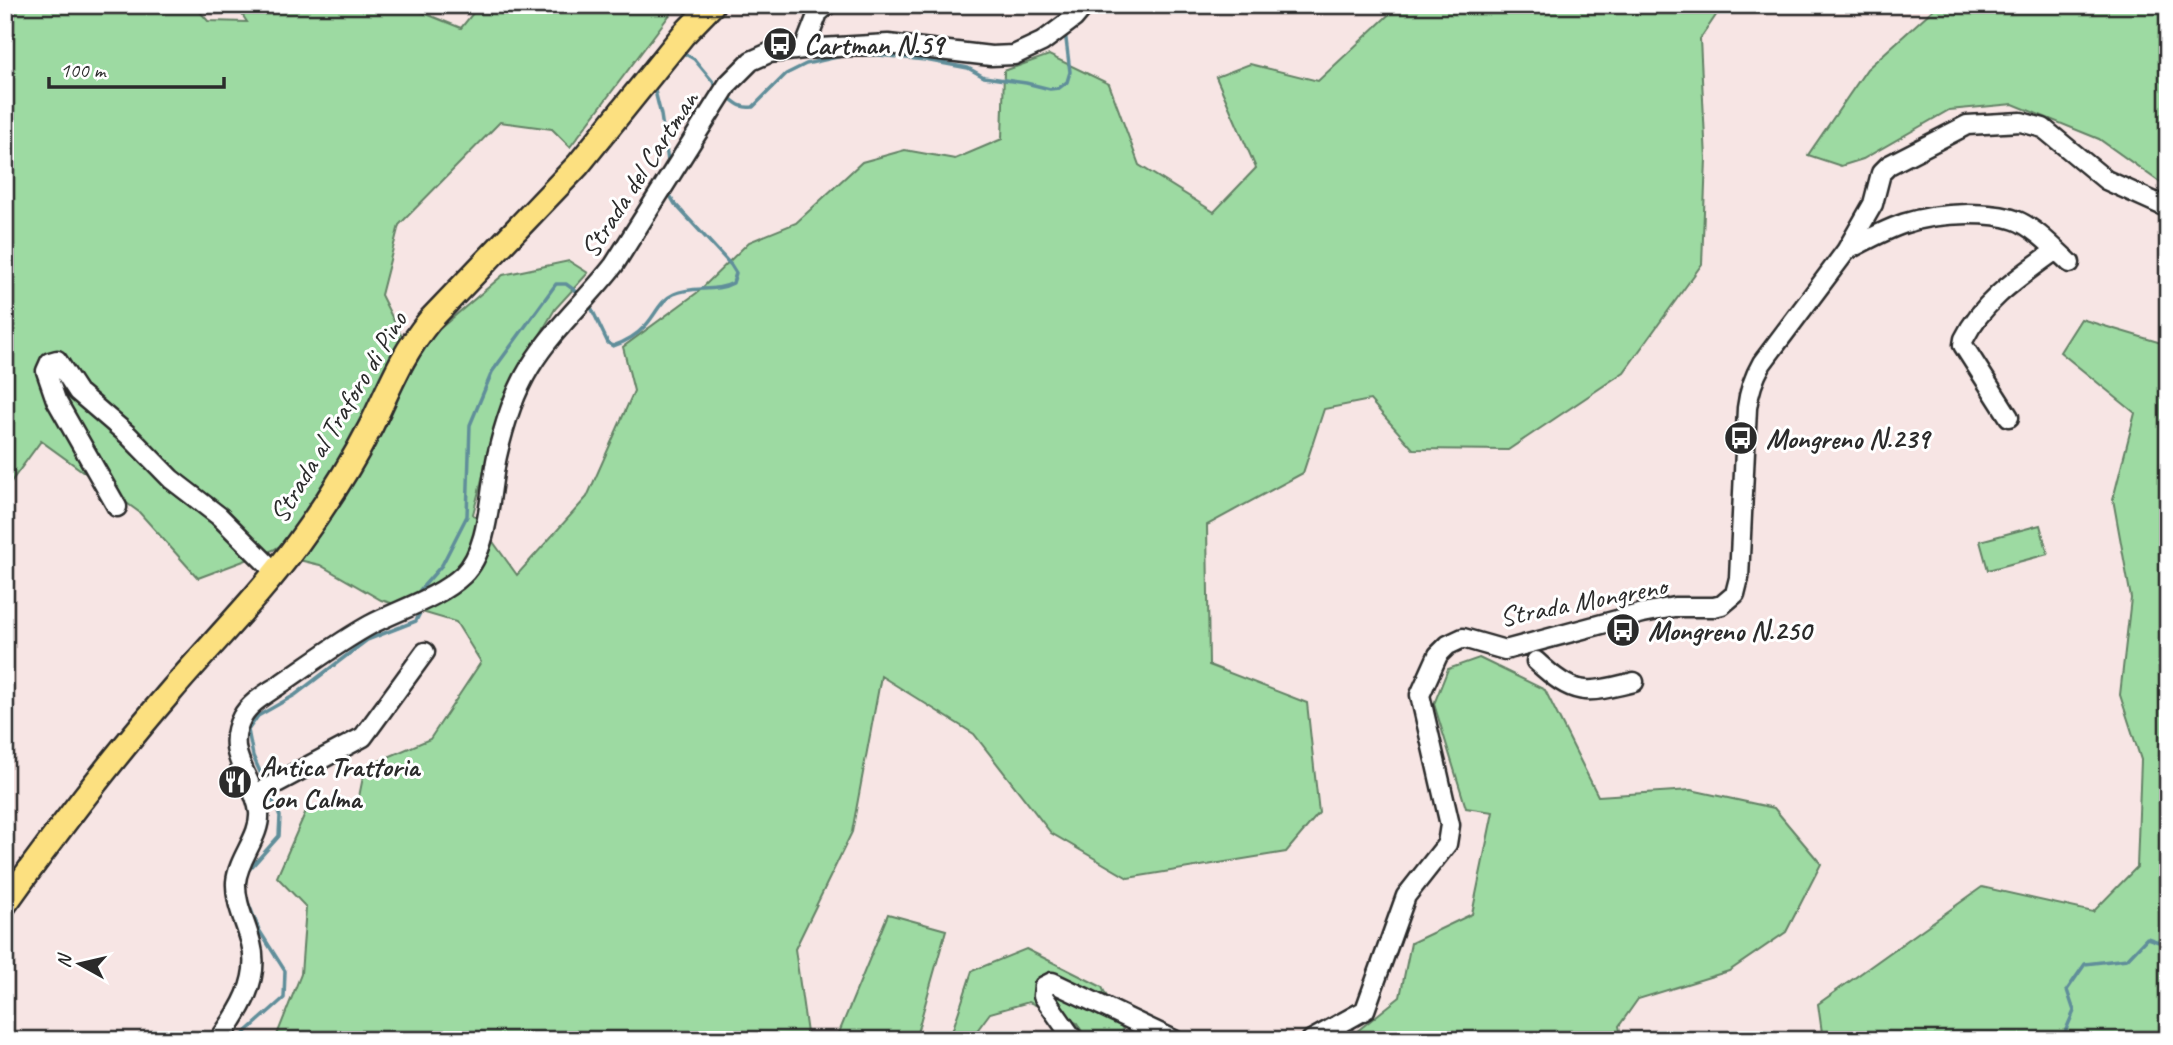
<svg xmlns="http://www.w3.org/2000/svg" width="2173" height="1045" font-family="Caveat,sans-serif">
<style>
.green{fill:#9ddaa2;stroke:#648266;stroke-width:2}
.lines{fill:none;stroke-linecap:round;stroke-linejoin:round}
.stream{stroke:#608e9a;stroke-width:3.5}
.minor-casing{stroke:#2b2b2b;stroke-width:23}
.major-casing{stroke:#2b2b2b;stroke-width:28}
.minor{stroke:#fff;stroke-width:18}
.major{stroke:#fce080;stroke-width:23}
.labels{text-anchor:middle;dominant-baseline:central;stroke-width:6;stroke-linejoin:round;paint-order:stroke}
.poi-label{font-size:28px;font-weight:bold;fill:#2b2b2b;stroke:#fff;text-anchor:start}
.street-label{font-size:28px;fill:#2b2b2b;stroke:#fff}
</style>
<rect width="100%" height="100%" fill="#f7e5e4"/>
<filter id="ink" filterUnits="userSpaceOnUse"><feTurbulence type="fractalNoise" baseFrequency=".0143" numOctaves="2"/><feDisplacementMap in="SourceGraphic" scale="14" xChannelSelector="R" yChannelSelector="G"/><feConvolveMatrix kernelMatrix="1 2 1 2 8 2 1 2 1" color-interpolation-filters="sRGB"/></filter>
<g filter="url(#ink)">
<path class="green" d="M5 5H194L208 21 247 22 236 5H414L421 12 461 28 474 12 470 5H677L570 147 552 129 500 122 399 225 381 295 404 341 368 413 291 539 273 550 198 578 139 512 41 441 5 490Z
M1399 5H1723L1700 39 1706 159 1702 264 1624 372 1508 450 1413 449 1370 400 1324 409 1303 473 1207 525 1209 665 1307 703 1319 813 1286 852 1128 878 1051 833 974 734 881 676 852 832 795 949 808 1040H275L301 974 306 907 277 877 306 811 358 802 365 767 430 739 481 662 456 622 381 600 320 565 299 560 357 473 430 337 503 275 569 261 588 273 555 309 503 398 473 514 517 575 587 497 634 391 623 347 698 292 749 242 796 223 862 162 905 150 955 159 1002 139 1004 71 1049 55 1109 84 1139 165 1214 212 1256 168 1216 77 1250 64 1318 81Z
M1938 5H2168V188L2099 139 2013 104 1949 110 1863 159 1841 166 1808 155 1867 69Z
M2081 319 2168 345V1040H1823L1818 1004 1982 887 2093 912 2137 867 2141 760 2120 695 2131 598 2113 499 2135 413 2060 352Z
M2040 525 2048 554 1988 570 1980 541Z
M1479 658 1545 690 1598 796 1691 790 1774 808 1821 864 1786 932 1729 971 1638 999 1619 1026 1622 1040H1346L1400 997 1411 943 1472 914 1493 812 1466 808 1434 704 1448 669Z
M888 914 946 930 915 1040H836Z
M1026 949 1102 987 1128 1040H1087L1077 1023 1029 1002 990 1013 970 1040H956L952 1032 972 971Z"/>
<g class="lines">
<path class="stream" d="M1063 20 1065 5
M680 53 682 52 694 59 719 89
M654 87 661 115 668 161 660 177
M727 96C736 103 741 109 753 107L786 74 806 64 846 55H879L925 60 968 68 984 77 1026 83 1050 89 1059 88 1067 82 1070 72 1065 31
M589 303 608 343 613 346C625 342 636 336 645 326 655 316 660 300 674 294 693 285 715 293 733 283L736 273 731 265 675 204 668 192
M421 596 420 590 442 565 467 516 470 425 492 372 556 284H566L581 295
M264 781 253 756 248 730 258 716 295 695 367 640 416 621 423 607
M237 1040 284 998 285 971 259 930 244 892 247 872 279 836 280 816 270 795
M2050 1040 2065 1032 2074 1011 2067 990 2085 964 2127 959 2147 938 2168 945"/>
<g class="minor-casing">
<path id="minor" d="M804 49 818 13 827 5
M1846 251C1892 226 1914 215 1968 214 1983 214 2001 215 2015 220 2033 226 2056 250 2070 263
M2009 417 1963 345 1964 339C1983 300 2022 275 2056 250
M117 507 56 400 46 371 50 362 57 360 78 392 128 435 171 479 219 516 275 572
M1536 661C1575 697 1585 694 1634 682
M254 795 363 737 425 652
M219 1040C239 1012 261 980 251 943 246 923 235 904 236 882 238 858 261 836 259 812 255 778 222 755 242 717 250 702 268 693 282 683 310 664 339 642 370 625 398 610 439 598 463 575 490 549 489 492 497 456 504 425 514 393 530 367 553 329 587 300 614 265L728 84 751 61 769 53 804 49 888 44 991 56 1014 55 1042 42 1074 18 1085 5
M1074 1040 1043 996 1044 986 1052 982 1174 1040
M1311 1040 1365 1010 1406 896 1447 844 1450 825 1420 695 1438 655 1448 645 1463 638 1505 650 1643 613 1674 607H1714L1722 605 1735 594 1739 578 1747 408C1749 391 1754 377 1762 363L1846 251 1873 204 1881 173 1889 165 1967 125 2021 122 2043 128 2106 180 2168 208"/>
</g>
<g class="major-casing">
<path id="major" d="M5 904C57 831 112 759 171 691 213 642 260 595 298 543 325 506 350 467 371 426 391 385 400 357 430 320L578 165 683 35 712 5"/>
</g>
<use href="#minor" class="minor"/>
<use href="#major" class="major"/>
</g>
</g>
<defs>
<g id="bus-disc" transform="scale(1.75)"><circle r="9.5" fill="#2b2b2b" stroke="#fff"/><path d="M-5-6H5V4H4V6H2V4H-2V6H-4V4H-5ZM-3.5-4V0h7V-4ZM-3.5 1.2v1.5H-2V1.2ZM2 1.2v1.5H3.5V1.2Z" fill="#fff"/></g>
<g id="restaurant-disc" transform="scale(1.75)"><circle r="9.5" fill="#2b2b2b" stroke="#fff"/><path d="M-5-6h1v4h1v-4h1v4h1v-4h1v5L-1.5 .5V6h-2V.5L-5-1ZM5-6V6H3V1.5H1.5Q1.5-4 5-6Z" fill="#fff"/></g>
</defs>
<g fill-rule="evenodd">
<use href="#bus-disc" x="780" y="44"/>
<use href="#bus-disc" x="1741" y="438"/>
<use href="#bus-disc" x="1623" y="630"/>
<use href="#restaurant-disc" x="235" y="782"/>
</g>
<g class="labels">
<g class="poi-label">
<text x="804" y="44">Cartman N.59</text>
<text x="1766" y="438">Mongreno N.239</text>
<text x="1648" y="630">Mongreno N.250</text>
<text x="260" y="766">Antica Trattoria<tspan x="260" dy="32">Con Calma</tspan></text>
</g>
<g class="street-label">
<text transform="translate(639 174) rotate(-57)">Strada del Cartman</text>
<text transform="translate(338 417) rotate(-59)">Strada al Traforo di Pino</text>
<text transform="translate(1583 601) rotate(-11)">Strada Mongreno</text>
</g>
</g>
<rect width="2173" height="1045" fill="none" stroke="#fff" stroke-width="28"/>
<rect x="14" y="14" width="2145" height="1017" fill="none" stroke="#2b2b2b" stroke-width="2.5" filter="url(#ink)"/>
<g transform="translate(80 964) rotate(278)" stroke="#ffffff" stroke-width="5" paint-order="stroke">
<path d="M0-5L12 26L0 18L-12 26Z" fill="#2b2b2b"/>
<text y="-10" font-size="19" font-weight="bold" text-anchor="middle" fill="#2b2b2b">N</text>
</g>
<path d="M49 77v10h175v-10" fill="none" stroke="#2b2b2b" stroke-width="3.5"/>
<text x="60" y="77" font-size="21" fill="#2b2b2b" stroke="#ffffff" stroke-width="5" paint-order="stroke">100 m</text>
</svg>
